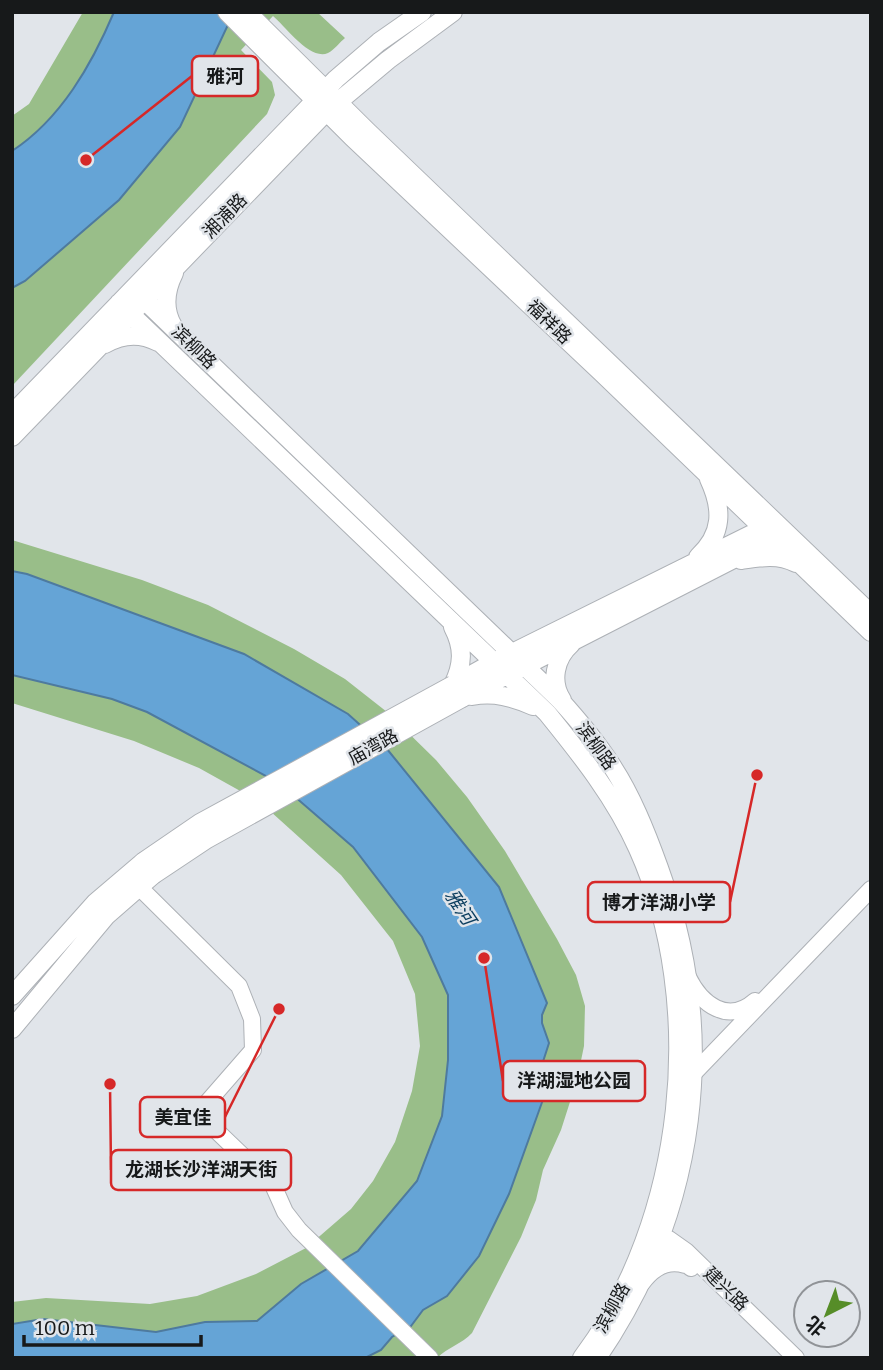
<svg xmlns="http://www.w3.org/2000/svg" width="883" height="1370" font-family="Bitter,'Noto Sans SC',serif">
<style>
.green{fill:#99be89}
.water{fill:#65a4d6;stroke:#4e7a9e;stroke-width:2}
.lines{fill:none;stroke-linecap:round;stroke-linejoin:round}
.tertiary-casing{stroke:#adb1b6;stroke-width:18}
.secondary-casing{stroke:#adb1b6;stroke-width:20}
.tertiary{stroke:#fff;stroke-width:16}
.secondary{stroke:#fff;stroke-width:18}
.secondary-bridge-casing{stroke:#adb1b6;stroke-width:20;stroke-linecap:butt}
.secondary-bridge{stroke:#fff;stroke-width:18}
.labels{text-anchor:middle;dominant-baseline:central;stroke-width:5;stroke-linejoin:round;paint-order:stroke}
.street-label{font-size:18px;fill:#17191a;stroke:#e1e5ea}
.water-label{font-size:19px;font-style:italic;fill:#0d3f60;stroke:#e1e5ea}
.leader{fill:none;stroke:#d62828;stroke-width:2.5}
.callout-dot{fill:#d62828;stroke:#e1e5ea;stroke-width:2.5}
.callout{fill:#e1e5ea;stroke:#d62828;stroke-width:2.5}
.callout-label{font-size:19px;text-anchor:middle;font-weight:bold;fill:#17191a}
</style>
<rect width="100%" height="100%" fill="#e1e5ea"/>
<path class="green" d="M83 12H317L345 38C340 42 334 50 328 53 310 61 285 26 273 16L241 50 272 82 275 95 267 114 12 386V116L29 104Z
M12 540 142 580 208 605 294 649 345 679 387 712 436 760 467 797 505 851 557 939 576 975 585 1006 584 1046 577 1080 561 1130 543 1170 536 1200 521 1237 472 1333C462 1344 448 1347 437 1358H12V1302L46 1298 150 1304 197 1296 256 1274 306 1248 351 1209 373 1181 395 1142 412 1091 420 1046 415 994 393 941 341 875 260 802 199 768 134 741 12 703Z"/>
<path class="water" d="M114 12H234L180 127 119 200 25 281 12 288V151C61 119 92 64 114 12Z
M12 571 27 574 244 654 348 714 387 749 499 887 547 1003 542 1015V1023L549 1043 540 1071 545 1094 509 1194 479 1256 447 1296 423 1310 411 1326 392 1337 381 1350 365 1358H12V1324L43 1319 156 1332 205 1322 257 1321 301 1284 358 1251 417 1181 442 1116 448 1060V995L422 937 353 847 279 783 147 712 112 699 12 675Z"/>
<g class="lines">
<g class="tertiary-casing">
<path id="tertiary" d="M131 879 239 986 252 1019 253 1050 198 1113 273 1185 285 1212 299 1230 430 1358
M688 977C701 1004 728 1025 755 1001
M693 1074 871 889
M651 1233 669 1239 686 1251 796 1358
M645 1246 678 1258 691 1268
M642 1283C653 1268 667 1259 685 1265"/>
</g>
<g class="secondary-casing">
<path id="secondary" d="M227 12 352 137 602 373 871 632
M247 12 367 131 871 614
M133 289 560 700C578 720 595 740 610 763 631 794 646 832 659 868 720 1036 698 1210 597 1358
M119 303 547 713C581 755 616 799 638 849 708 1005 685 1220 582 1358
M173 326C163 309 165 291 174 273
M105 344C122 334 141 333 158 342
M12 414 336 79 379 42 422 12
M12 437 326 112 388 60 453 12
M698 557C723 534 723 509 709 479
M741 560C761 557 778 554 796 563
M453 685 494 662 756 532 770 522
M453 685C463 665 464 648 453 627
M472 696C494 692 513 697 533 706
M462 698 751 550 781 531
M562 700C550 682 555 658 571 644
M12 996 96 902 143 862
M12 1029 106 916 153 875"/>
</g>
<use href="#tertiary" class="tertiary"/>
<use href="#secondary" class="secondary"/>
<g class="secondary-bridge-casing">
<path id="secondary-bridge" d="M143 862 200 823 453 685
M153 875 207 839 462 698"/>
</g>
<use href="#secondary-bridge" class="secondary-bridge"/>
</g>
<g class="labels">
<g class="street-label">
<text transform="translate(225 216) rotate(-46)">湘浦路</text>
<text transform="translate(549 322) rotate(44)">福祥路</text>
<text transform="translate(194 347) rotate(44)">滨柳路</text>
<text transform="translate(596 746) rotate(54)">滨柳路</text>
<text transform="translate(373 747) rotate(-29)">庙湾路</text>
<text transform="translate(726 1289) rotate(44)">建兴路</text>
<text transform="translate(612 1308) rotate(-61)">滨柳路</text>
</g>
<g class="water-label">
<text transform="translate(460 907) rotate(56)">雅河</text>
</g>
</g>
<path class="leader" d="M86 160L192 76M757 775L730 902M484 958L503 1081M279 1009L225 1117M110 1084L111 1170"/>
<g class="callout-dot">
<circle cx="86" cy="160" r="7"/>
<circle cx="757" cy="775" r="7"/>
<circle cx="484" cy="958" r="7"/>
<circle cx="279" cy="1009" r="7"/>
<circle cx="110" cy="1084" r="7"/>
</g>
<g class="callout">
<rect x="192" y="56" width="66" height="40" rx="7"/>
<rect x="588" y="882" width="142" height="40" rx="7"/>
<rect x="503" y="1061" width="142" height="40" rx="7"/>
<rect x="140" y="1097" width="85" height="40" rx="7"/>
<rect x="111" y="1150" width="180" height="40" rx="7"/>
</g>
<g class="callout-label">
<text x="225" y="83">雅河</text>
<text x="659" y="909">博才洋湖小学</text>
<text x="574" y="1087">洋湖湿地公园</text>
<text x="183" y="1124">美宜佳</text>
<text x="201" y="1176">龙湖长沙洋湖天街</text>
</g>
<rect width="883" height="1370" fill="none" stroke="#17191a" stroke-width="28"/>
<g transform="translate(827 1314) rotate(222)"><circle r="33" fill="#e1e5ea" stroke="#909397" stroke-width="2"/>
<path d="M0-5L12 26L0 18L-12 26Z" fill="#568d28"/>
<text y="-10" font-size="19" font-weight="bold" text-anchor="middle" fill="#17191a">北</text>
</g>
<path d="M24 1335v10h177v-10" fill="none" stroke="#17191a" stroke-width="3.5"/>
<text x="35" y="1335" font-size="21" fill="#17191a" stroke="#e1e5ea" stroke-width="5" paint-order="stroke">100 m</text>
</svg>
